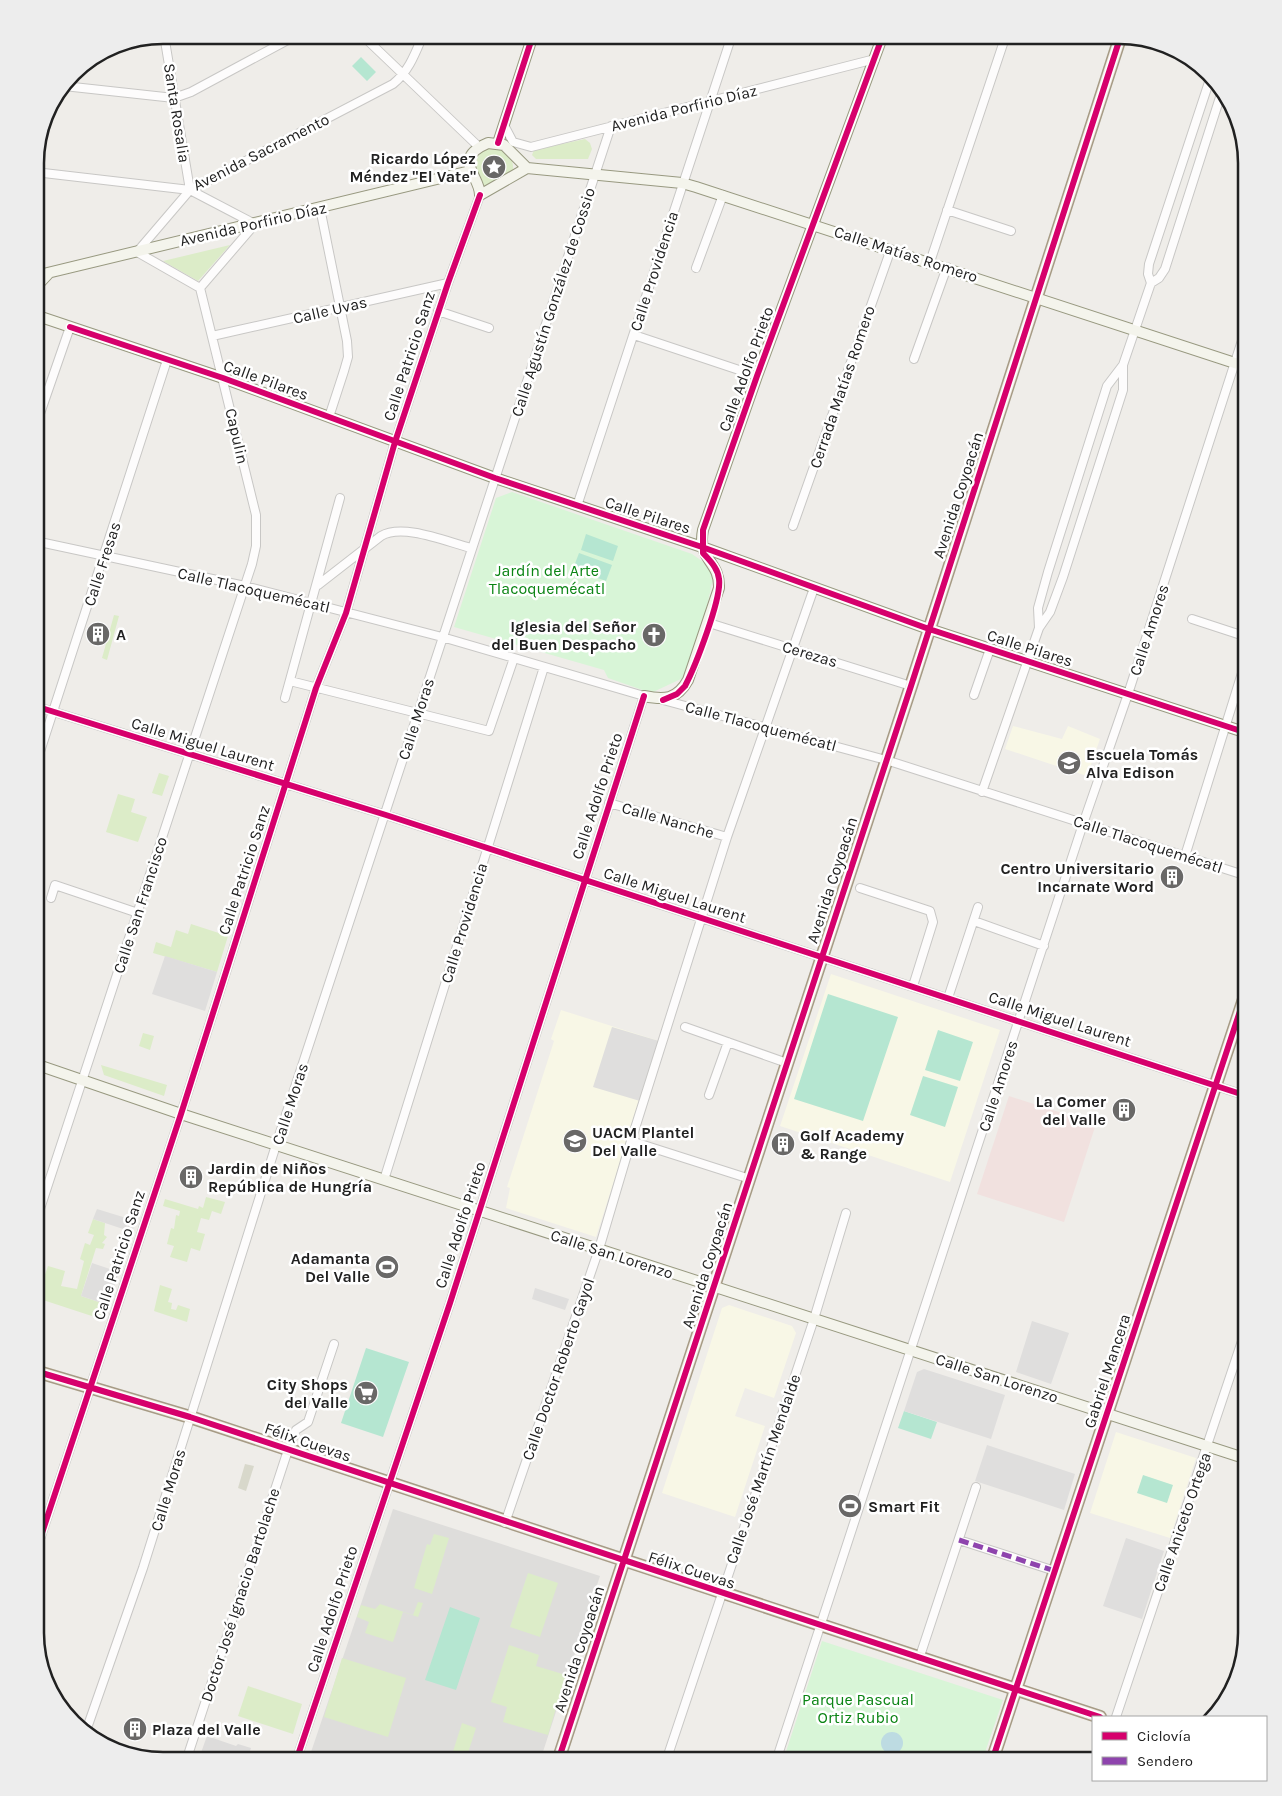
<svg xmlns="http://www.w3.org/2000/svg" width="1282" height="1796" font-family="Karla,sans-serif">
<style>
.residential{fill:#dedddb}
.commercial{fill:#f1e1df}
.education{fill:#f8f7e6}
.religious{fill:#dddcdb}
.construction{fill:#d8d8cb}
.grass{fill:#dcecc8}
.park{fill:#d8f5d7}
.pitch{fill:#b5e6d1}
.parking{fill:#dfdedd}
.water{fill:#bddbe2}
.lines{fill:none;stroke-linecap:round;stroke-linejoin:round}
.street-casing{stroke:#c8c7c5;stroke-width:10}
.secondary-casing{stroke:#989980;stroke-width:12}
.primary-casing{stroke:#a69b85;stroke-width:14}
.street{stroke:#fdfcfc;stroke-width:8}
.secondary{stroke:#f4f4ec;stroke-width:10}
.primary{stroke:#f2ece6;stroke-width:11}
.quiet{stroke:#8e44ad;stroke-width:5;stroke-dasharray:10 5;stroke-linecap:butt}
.cycleway-casing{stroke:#fff;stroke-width:9}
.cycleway{stroke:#d6006c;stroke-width:6}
.labels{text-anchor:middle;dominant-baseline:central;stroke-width:5;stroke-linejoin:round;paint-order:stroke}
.street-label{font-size:16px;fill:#212121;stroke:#fff}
.poi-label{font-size:16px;font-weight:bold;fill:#212121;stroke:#fff;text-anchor:start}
.park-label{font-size:16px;fill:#0a8413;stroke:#fff}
.rim{fill:none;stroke:#212121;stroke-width:2.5}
</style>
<rect width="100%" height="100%" fill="#efede9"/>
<path class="residential" d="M393 1509 600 1576 540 1761H308Z"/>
<path class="commercial" d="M1009 1096 1096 1124 1064 1222 977 1194Z"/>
<path class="education" d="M1013 726 1062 739 1068 726 1100 739 1087 776 1005 749Z
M831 974 1000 1030 950 1182 780 1126Z
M561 1010 659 1041 596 1237 506 1208 510 1188 507 1187 554 1041 551 1039Z
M729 1305 792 1326 796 1333 774 1398 745 1388 735 1416 765 1426 735 1517 662 1493 722 1308Z
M1116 1432 1196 1458 1170 1538 1090 1513Z"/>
<path class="religious" d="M207 1736 236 1746 238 1744 251 1748 250 1751 280 1761H198Z"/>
<path class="construction" d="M245 1464 254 1466 246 1491 238 1488Z"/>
<path class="grass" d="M585 139 590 143 592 149 588 159H536L532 155 534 150Z
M487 148C503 146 515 156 513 172L486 187 479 182 474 163 481 152Z
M230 245 198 281 163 261Z
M114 615 119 616 107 660 102 658Z
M159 773 169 776 162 796 152 793Z
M118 794 135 799 131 812 147 817 138 842 106 832Z
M191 924 228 936 217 972 153 953 156 942 171 947 176 930 188 934Z
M143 1033 154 1036 150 1050 139 1046Z
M101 1065 167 1085 164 1096 104 1075Z
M206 1197 225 1202 221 1214 212 1211 209 1220 201 1218 197 1232 205 1234 200 1251 191 1248 187 1262 170 1257 174 1246 167 1244 171 1228 174 1229 176 1215 179 1216 180 1211 163 1206 165 1199 198 1209 199 1206 203 1208Z
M93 1219 105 1223 104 1235 107 1237 102 1243 105 1244 103 1249 96 1248 81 1296 108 1305 104 1320 40 1299 42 1292 35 1290 36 1281 42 1283 48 1266 65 1271 61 1286 77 1289 84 1261 80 1259 85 1243 90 1245 94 1235 88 1233Z
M160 1285 172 1289 168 1302 172 1303 171 1309 176 1310 178 1305 190 1309 187 1322 154 1311Z
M434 1534 449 1538 432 1594 414 1588 427 1544 430 1545Z
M528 1573 558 1583 540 1637 510 1627Z
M418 1602 423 1603 418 1617 403 1612 393 1642 365 1633 369 1622 357 1617 361 1605 375 1609 380 1604 413 1615Z
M509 1645 539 1655 536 1666 566 1675 548 1735 503 1722 507 1707 491 1702Z
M342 1658 406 1678 388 1737 324 1717Z
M248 1686 302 1704 293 1734 238 1716Z
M462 1723 476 1728 466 1759 472 1761H450Z"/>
<path class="park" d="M512 492 692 554 715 570 705 615 683 678 651 693 608 678 604 670 454 627 496 498Z
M822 1641 1003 1700 982 1761H783Z"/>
<path class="pitch" d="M361 57 376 72 367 81 352 66Z
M586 534 618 546 613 561 581 550Z
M579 553 612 565 606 581 573 569Z
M828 994 898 1017 863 1121 794 1099Z
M938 1030 973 1042 960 1081 925 1070Z
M923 1076 958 1087 945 1127 910 1115Z
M366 1348 409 1362 383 1437 341 1423Z
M904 1411 937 1422 931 1439 898 1428Z
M1143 1475 1173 1485 1167 1503 1137 1493Z
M450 1607 480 1618 456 1690 425 1680Z"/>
<path class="parking" d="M165 956 217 972 205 1011 152 994Z
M612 1027 659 1041 640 1101 593 1087Z
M97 1209 136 1221 132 1232 93 1219Z
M92 1263 119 1272 108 1305 81 1296Z
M535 1288 569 1299 565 1310 532 1299Z
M1032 1321 1069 1333 1051 1384 1016 1372Z
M924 1369 1005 1395 991 1439 904 1411 917 1372Z
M987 1445 1075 1474 1064 1510 975 1481Z
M1126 1538 1164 1551 1142 1619 1103 1606Z"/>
<path class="water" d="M881 1743a11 11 0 1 1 22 0a11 11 0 1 1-22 0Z"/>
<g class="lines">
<g class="street-casing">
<path id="street" d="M164 35 190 190
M362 35 479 147
M64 86 174 98 191 92 297 35
M504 125 513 142 531 147 875 59
M35 172 190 190 393 84C409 71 415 54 423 35
M190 190 255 224 200 288
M320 208 347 341 348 357 344 371 329 417
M947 210 1011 231
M930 262 1006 35
M696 268 723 195
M1151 283 1159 278 1165 269 1222 91
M438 311 489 328
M634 335 757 376
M212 336 448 283
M914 359 947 267
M35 428 70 327
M577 506 732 35
M793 526 891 249
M35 541 245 586 442 637 644 696 450 1303 296 1761
M318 585 381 536C403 523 447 542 471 548
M1192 619 1247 637
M709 623 911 686
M1039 628 1038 608 1048 572 1107 386 1123 365 1151 283 1148 274 1149 264 1210 79
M290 681 489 731 514 658
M974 695 990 649
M285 698 340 498
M663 700 886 760 1247 876
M35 706 386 815 1247 1096
M35 767 167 360
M982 792 1039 628 1050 612 1063 577 1123 390V365
M609 803 727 837
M1185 856 1247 657
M860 888 930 911 933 922 913 986
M51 898 55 885 138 913
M974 921 1044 946
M948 998 978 907
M685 1027 787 1063
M709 1095 728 1042
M631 1141 750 1179
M384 1180 544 667
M35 1224 252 564 256 546V515L200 288 137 252 190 190
M505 1523 599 1249 631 1141 727 837 814 588
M959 1540 1055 1571
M35 1554 181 1114 316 688 346 613 395 442 448 283 480 195
M919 1659 976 1487
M1116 1717 1247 1326
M86 1731 143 1568 276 1145 611 126
M186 1761 288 1450 296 1430 308 1422 334 1344
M666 1761 814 1319 846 1213
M776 1761 1083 824 1128 694 1247 325"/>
</g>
<g class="secondary-casing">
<path id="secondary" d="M488 143 504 145 527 168 480 195C480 175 451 159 488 143Z
M498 143 533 35
M527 168 682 183 696 187 1247 367
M35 276 470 171
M35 288 48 274
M35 315 223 378 495 478 702 547 929 629 1247 733
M644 696C664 700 677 700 688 680L719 588C720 560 697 561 703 530L757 376 883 35
M35 1064 181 1114 1247 1459"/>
</g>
<g class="primary-casing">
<path id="primary" d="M35 1371 190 1417 1100 1717
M558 1761 911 686 1121 35
M992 1761 1247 990"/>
</g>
<use href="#street" class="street"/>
<use href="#secondary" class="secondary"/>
<use href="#primary" class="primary"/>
<path class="quiet" d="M959 1540 1055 1571"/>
<g class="cycleway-casing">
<path id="cycleway" d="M498 143 533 35
M70 327 223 378 495 478 702 547 929 629 1247 733
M663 700 677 694 685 686C695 667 722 598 719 579 718 568 710 561 703 553V530L757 376 883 35
M35 706 386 815 1247 1096
M35 1371 190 1417 1100 1717
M35 1554 181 1114 316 688 346 613 395 442 448 283 480 195
M296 1761 450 1303 644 696
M558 1761 911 686 1121 35
M992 1761 1247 990"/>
</g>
<use href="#cycleway" class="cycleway"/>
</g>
<defs>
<g id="sight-disc" transform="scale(1.25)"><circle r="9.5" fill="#696867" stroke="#fff"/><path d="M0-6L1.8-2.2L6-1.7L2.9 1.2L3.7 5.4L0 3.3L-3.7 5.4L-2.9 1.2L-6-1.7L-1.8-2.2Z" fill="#fff"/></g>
<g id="building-disc" transform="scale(1.25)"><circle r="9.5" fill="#696867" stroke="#fff"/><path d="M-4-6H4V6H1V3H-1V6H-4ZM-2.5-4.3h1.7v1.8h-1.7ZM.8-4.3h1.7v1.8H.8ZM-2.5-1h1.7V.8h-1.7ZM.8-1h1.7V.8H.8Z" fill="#fff"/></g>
<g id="church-disc" transform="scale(1.25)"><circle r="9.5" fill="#696867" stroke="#fff"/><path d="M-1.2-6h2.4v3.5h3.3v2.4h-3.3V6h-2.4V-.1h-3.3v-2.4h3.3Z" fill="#fff"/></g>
<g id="school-disc" transform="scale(1.25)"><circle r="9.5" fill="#696867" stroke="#fff"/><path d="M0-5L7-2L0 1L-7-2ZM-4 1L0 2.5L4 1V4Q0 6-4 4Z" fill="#fff"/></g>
<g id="university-disc" transform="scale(1.25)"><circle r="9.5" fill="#696867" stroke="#fff"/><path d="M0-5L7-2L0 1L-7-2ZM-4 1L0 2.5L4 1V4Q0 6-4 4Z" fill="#fff"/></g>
<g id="stadium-disc" transform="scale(1.25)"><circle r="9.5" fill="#696867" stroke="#fff"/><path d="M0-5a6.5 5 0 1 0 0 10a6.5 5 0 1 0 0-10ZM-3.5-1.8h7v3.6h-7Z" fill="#fff"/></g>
<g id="supermarket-disc" transform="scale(1.25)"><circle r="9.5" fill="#696867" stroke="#fff"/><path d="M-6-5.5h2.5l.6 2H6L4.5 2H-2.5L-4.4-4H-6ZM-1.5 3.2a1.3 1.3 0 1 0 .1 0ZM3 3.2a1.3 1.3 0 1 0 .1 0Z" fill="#fff"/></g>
</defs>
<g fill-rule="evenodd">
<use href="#sight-disc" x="494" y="167"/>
<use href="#building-disc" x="98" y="634"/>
<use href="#church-disc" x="654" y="635"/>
<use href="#school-disc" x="1069" y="763"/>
<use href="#building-disc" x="1172" y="877"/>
<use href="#building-disc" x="1124" y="1110"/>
<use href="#university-disc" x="575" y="1141"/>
<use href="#building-disc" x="783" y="1144"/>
<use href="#building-disc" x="191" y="1177"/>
<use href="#stadium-disc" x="387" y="1267"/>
<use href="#supermarket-disc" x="366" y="1393"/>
<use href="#stadium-disc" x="850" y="1506"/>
<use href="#building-disc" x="135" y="1729"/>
</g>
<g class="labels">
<g class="street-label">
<text transform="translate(684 108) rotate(-14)">Avenida Porfirio Díaz</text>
<text transform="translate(177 113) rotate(81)">Santa Rosalia</text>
<text transform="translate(261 152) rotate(-27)">Avenida Sacramento</text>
<text transform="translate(253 224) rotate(-13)">Avenida Porfirio Díaz</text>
<text transform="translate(906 254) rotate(18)">Calle Matías Romero</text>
<text transform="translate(654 271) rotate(-72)">Calle Providencia</text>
<text transform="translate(553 302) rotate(-72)">Calle Agustín González de Cossio</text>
<text transform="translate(330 310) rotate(-13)">Calle Uvas</text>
<text transform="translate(409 356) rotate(-72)">Calle Patricio Sanz</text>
<text transform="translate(746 369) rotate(-70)">Calle Adolfo Prieto</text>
<text transform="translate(266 380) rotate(20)">Calle Pilares</text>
<text transform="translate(842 387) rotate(-71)">Cerrada Matías Romero</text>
<text transform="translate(237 436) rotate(77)">Capulin</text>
<text transform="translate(958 495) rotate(-72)">Avenida Coyoacán</text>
<text transform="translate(648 515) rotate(18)">Calle Pilares</text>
<text transform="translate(102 564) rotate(-72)">Calle Fresas</text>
<text transform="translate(254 590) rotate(13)">Calle Tlacoquemécatl</text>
<text transform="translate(1149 630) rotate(-72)">Calle Amores</text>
<text transform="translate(1030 648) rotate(18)">Calle Pilares</text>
<text transform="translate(810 654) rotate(17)">Cerezas</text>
<text transform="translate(416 719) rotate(-72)">Calle Moras</text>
<text transform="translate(761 726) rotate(15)">Calle Tlacoquemécatl</text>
<text transform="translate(203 744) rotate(17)">Calle Miguel Laurent</text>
<text transform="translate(597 796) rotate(-72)">Calle Adolfo Prieto</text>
<text transform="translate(668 820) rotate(16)">Calle Nanche</text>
<text transform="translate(1148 844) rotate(18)">Calle Tlacoquemécatl</text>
<text transform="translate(244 870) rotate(-72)">Calle Patricio Sanz</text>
<text transform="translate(832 880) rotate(-72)">Avenida Coyoacán</text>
<text transform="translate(675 895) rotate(18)">Calle Miguel Laurent</text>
<text transform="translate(140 905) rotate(-72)">Calle San Francisco</text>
<text transform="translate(464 923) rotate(-73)">Calle Providencia</text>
<text transform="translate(1060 1019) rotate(18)">Calle Miguel Laurent</text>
<text transform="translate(998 1086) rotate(-72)">Calle Amores</text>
<text transform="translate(290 1104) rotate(-72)">Calle Moras</text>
<text transform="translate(460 1225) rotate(-72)">Calle Adolfo Prieto</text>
<text transform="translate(612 1254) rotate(18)">Calle San Lorenzo</text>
<text transform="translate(119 1255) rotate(-72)">Calle Patricio Sanz</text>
<text transform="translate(707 1265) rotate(-72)">Avenida Coyoacán</text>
<text transform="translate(558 1369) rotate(-71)">Calle Doctor Roberto Gayol</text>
<text transform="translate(1107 1371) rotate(-72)">Gabriel Mancera</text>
<text transform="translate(997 1378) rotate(18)">Calle San Lorenzo</text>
<text transform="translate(308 1442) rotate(19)">Félix Cuevas</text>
<text transform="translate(763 1469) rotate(-71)">Calle José Martín Mendalde</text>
<text transform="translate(168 1490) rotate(-73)">Calle Moras</text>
<text transform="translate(1182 1522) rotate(-71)">Calle Aniceto Ortega</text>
<text transform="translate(692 1570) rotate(18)">Félix Cuevas</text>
<text transform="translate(240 1595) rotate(-72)">Doctor José Ignacio Bartolache</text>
<text transform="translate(332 1609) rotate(-72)">Calle Adolfo Prieto</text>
<text transform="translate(579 1649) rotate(-72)">Avenida Coyoacán</text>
</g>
<g class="poi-label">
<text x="476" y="158" text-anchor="end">Ricardo López<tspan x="476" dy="18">Méndez "El Vate"</tspan></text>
<text x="636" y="626" text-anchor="end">Iglesia del Señor<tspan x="636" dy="18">del Buen Despacho</tspan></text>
<text x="116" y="634">A</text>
<text x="1086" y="754">Escuela Tomás<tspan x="1086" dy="18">Alva Edison</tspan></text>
<text x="1154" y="868" text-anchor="end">Centro Universitario<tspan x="1154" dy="18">Incarnate Word</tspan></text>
<text x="1106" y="1101" text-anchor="end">La Comer<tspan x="1106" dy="18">del Valle</tspan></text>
<text x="592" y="1132">UACM Plantel<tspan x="592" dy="18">Del Valle</tspan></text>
<text x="800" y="1135">Golf Academy<tspan x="800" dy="18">&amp; Range</tspan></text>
<text x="208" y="1168">Jardin de Niños<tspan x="208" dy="18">República de Hungría</tspan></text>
<text x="370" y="1258" text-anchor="end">Adamanta<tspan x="370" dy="18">Del Valle</tspan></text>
<text x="348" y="1384" text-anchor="end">City Shops<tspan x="348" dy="18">del Valle</tspan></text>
<text x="868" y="1506">Smart Fit</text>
<text x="152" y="1729">Plaza del Valle</text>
</g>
<g class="park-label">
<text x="547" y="570">Jardín del Arte<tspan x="547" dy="18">Tlacoquemécatl</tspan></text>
<text x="858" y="1699">Parque Pascual<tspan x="858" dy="18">Ortiz Rubio</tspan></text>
</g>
</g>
<path d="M0 0H1282V1796H0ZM163 44H1119A119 119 0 0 1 1238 163V1633A119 119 0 0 1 1119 1752H163A119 119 0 0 1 44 1633V163A119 119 0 0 1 163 44Z" fill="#ededed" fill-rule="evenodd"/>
<path class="rim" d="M163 44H1119A119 119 0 0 1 1238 163V1633A119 119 0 0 1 1119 1752H163A119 119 0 0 1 44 1633V163A119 119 0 0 1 163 44Z"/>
<rect x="1092" y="1716" width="175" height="65" fill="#ffffff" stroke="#a6a6a6"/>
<rect x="1102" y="1732" width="25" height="8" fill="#d6006c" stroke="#a6a6a6"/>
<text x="1137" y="1741" font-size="15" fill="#212121">Ciclovía</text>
<rect x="1102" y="1757" width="25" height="8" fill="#8e44ad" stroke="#a6a6a6"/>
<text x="1137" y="1766" font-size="15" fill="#212121">Sendero</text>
</svg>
